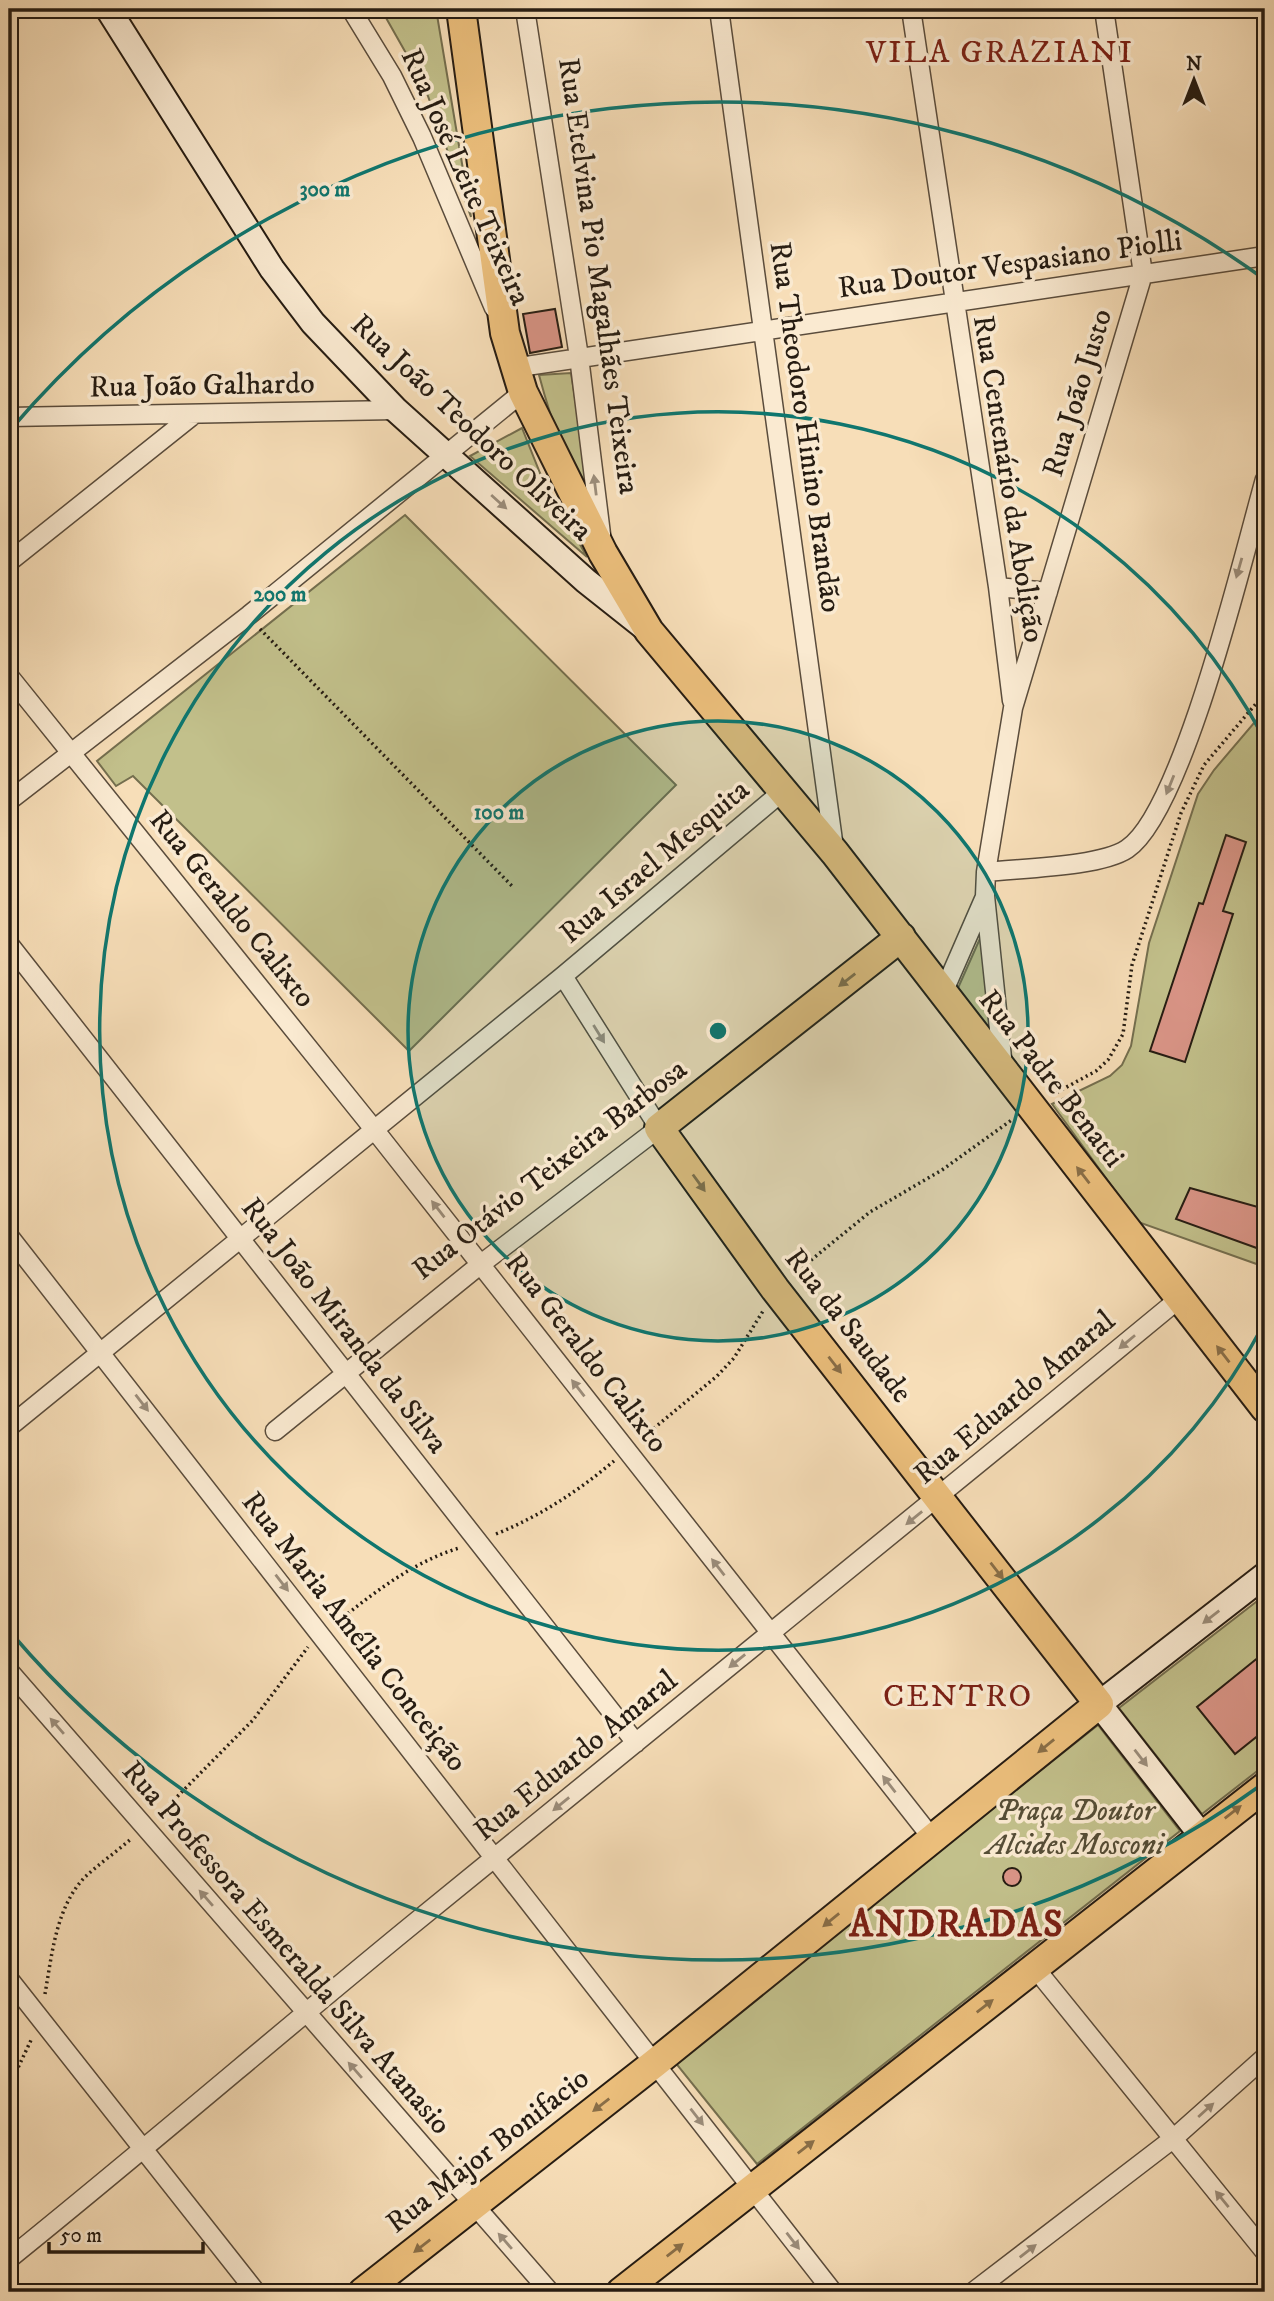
<svg xmlns="http://www.w3.org/2000/svg" width="1274" height="2301" font-family="'IM FELL DW Pica',serif">
<style>
.green{fill:#c2c08b;stroke:#746e4e;stroke-width:2}
.building{fill:#d99486;stroke:#261c12;stroke-width:2}
.lines{fill:none;stroke-linecap:round;stroke-linejoin:round}
.street-casing{stroke:#5a4c3c;stroke-width:21}
.secondary-casing{stroke:#261c12;stroke-width:28}
.primary-casing{stroke:#261c12;stroke-width:32}
.path{stroke:#261c12;stroke-width:3.5;stroke-dasharray:2 3.5;stroke-linecap:butt}
.street{stroke:#faead1;stroke-width:18}
.secondary{stroke:#faead1;stroke-width:24}
.primary{stroke:#ecbf7c;stroke-width:28}
.oneway{fill:#9b8d7b}
.oneway2{fill:#896e47}
.ring{fill:none;stroke:#0f766e;stroke-width:3.5}
.labels{text-anchor:middle;dominant-baseline:central;stroke-width:7;stroke-linejoin:round;paint-order:stroke}
.street-label{font-size:30px;fill:#261c12;stroke:#faead1}
.park-label{font-size:30px;font-style:italic;fill:#554d36;stroke:#faead1}
.neighbourhood-label{font-size:32px;letter-spacing:2px;fill:#7a1f14;stroke:#faead1}
.district-label{font-size:37px;font-weight:bold;letter-spacing:2px;fill:#7a1f14;stroke:#faead1}
.centre{fill:#0f766e;stroke:#faead1;stroke-width:3.5}
.ring-label{font-size:21px;text-anchor:middle;font-weight:bold;fill:#0f766e;stroke:#faead1;stroke-width:7;stroke-linejoin:round;paint-order:stroke}
</style>
<rect width="100%" height="100%" fill="#f7deb8"/>
<filter id="stains"><feTurbulence type="fractalNoise" baseFrequency=".00286" numOctaves="4"/><feColorMatrix values="0 0 0 0 .2 0 0 0 0 .09 0 0 0 0 .02 0 0 0 .5 -.17"/></filter>
<radialGradient id="worn" r=".72"><stop offset=".6" stop-color="#630" stop-opacity="0"/><stop offset="1" stop-color="#630" stop-opacity=".3"/></radialGradient>
<path class="green" d="M381 9H436L471 217 424 85Z
M571 373 592 503C566 465 551 420 539 375Z
M522 428 540 473 587 557 470 456Z
M405 515 676 785 409 1051 133 776 116 786 97 761Z
M1265 710V1267L1138 1222 1052 1104 1110 1076 1122 1065 1131 1046 1149 943 1198 794 1214 770Z
M982 934 990 1032 958 988Z
M1265 1595V1765L1202 1814 1119 1708Z
M1098 1725 1180 1831 757 2164 674 2061Z"/>
<path class="building" d="M555 309 562 347 530 353 523 314Z
M1226 835 1246 842 1223 911 1233 914 1185 1062 1150 1051 1199 903 1203 904Z
M1190 1188 1265 1209V1251L1176 1219Z
M1265 1652V1730L1235 1754 1197 1707Z
M1003 1877a9 9 0 1 1 18 0a9 9 0 1 1-18 0Z"/>
<g class="lines">
<g class="street-casing">
<path id="street" d="M351 9 392 76 422 137 494 308
M525 9 579 357 601 534
M719 9 834 848
M911 9 998 587 1012 701
M513 368 1265 256
M9 417 396 410
M9 562 192 416
M998 587 1048 592
M9 676 381 1138 932 1838
M9 801 249 615 523 392
M986 872C1020 868 1100 867 1127 849 1183 812 1244 553 1265 479
M9 944 636 1743
M943 993 984 899
M1003 1067 985 896 986 872 1013 708 1143 274 1104 9
M9 1236 833 2292
M9 1427 563 976 783 791
M275 1431 481 1264 659 1128 563 976
M9 1671 550 2292
M1035 1968 1265 2252
M9 1979 256 2292
M9 2259C143 2151 274 2038 407 1929 665 1718 924 1510 1180 1298
M973 2292 1174 2138 1265 2057
M1264 2292 1265 2291"/>
</g>
<g class="secondary-casing">
<path id="secondary" d="M108 9 272 269 313 323 396 410 586 581 644 627
M1202 1836 1099 1704 1265 1575"/>
</g>
<g class="primary-casing">
<path id="primary" d="M461 9 505 333 523 392 603 553 649 631 835 853 1265 1408
M363 2292 655 2063 1099 1704 775 1289 659 1128 901 937
M621 2292 1265 1787"/>
</g>
<path class="path" d="M260 629 513 887
M1052 1095 1096 1071 1108 1060 1123 1034 1132 965 1181 813 1204 765 1265 693
M794 1274 870 1212 942 1170 1013 1119
M641 1439 717 1376 734 1358 763 1311
M496 1534C540 1516 577 1492 614 1461
M335 1624C373 1593 413 1562 459 1548
M158 1816 253 1720 308 1647
M45 1994C52 1954 56 1907 85 1877 99 1864 116 1852 131 1839
M9 2087 32 2038"/>
<use href="#street" class="street"/>
<use href="#secondary" class="secondary"/>
<use href="#primary" class="primary"/>
</g>
<defs><path id="oneway-solid" d="M-6-.8H1V-3.2L6.5 0L1 3.2V.8H-6Z" transform="scale(1.75)"/></defs>
<g class="oneway">
<use href="#oneway-solid" transform="translate(595 485) rotate(-97)"/>
<use href="#oneway-solid" transform="translate(499 502) rotate(42)"/>
<use href="#oneway-solid" transform="translate(1239 568) rotate(106)"/>
<use href="#oneway-solid" transform="translate(1170 785) rotate(112)"/>
<use href="#oneway-solid" transform="translate(599 1034) rotate(58)"/>
<use href="#oneway-solid" transform="translate(438 1209) rotate(-128)"/>
<use href="#oneway-solid" transform="translate(1127 1342) rotate(140)"/>
<use href="#oneway-solid" transform="translate(578 1388) rotate(-128)"/>
<use href="#oneway-solid" transform="translate(142 1403) rotate(52)"/>
<use href="#oneway-solid" transform="translate(914 1518) rotate(141)"/>
<use href="#oneway-solid" transform="translate(718 1567) rotate(-128)"/>
<use href="#oneway-solid" transform="translate(282 1583) rotate(52)"/>
<use href="#oneway-solid" transform="translate(1211 1617) rotate(142)"/>
<use href="#oneway-solid" transform="translate(737 1661) rotate(141)"/>
<use href="#oneway-solid" transform="translate(57 1726) rotate(-131)"/>
<use href="#oneway-solid" transform="translate(1141 1758) rotate(52)"/>
<use href="#oneway-solid" transform="translate(889 1784) rotate(-128)"/>
<use href="#oneway-solid" transform="translate(561 1804) rotate(141)"/>
<use href="#oneway-solid" transform="translate(206 1898) rotate(-131)"/>
<use href="#oneway-solid" transform="translate(355 2070) rotate(-131)"/>
<use href="#oneway-solid" transform="translate(1206 2110) rotate(-42)"/>
<use href="#oneway-solid" transform="translate(697 2117) rotate(52)"/>
<use href="#oneway-solid" transform="translate(1222 2199) rotate(-129)"/>
<use href="#oneway-solid" transform="translate(505 2241) rotate(-131)"/>
<use href="#oneway-solid" transform="translate(793 2241) rotate(52)"/>
<use href="#oneway-solid" transform="translate(1028 2251) rotate(-38)"/>
</g>
<g class="oneway2">
<use href="#oneway-solid" transform="translate(847 980) rotate(142)"/>
<use href="#oneway-solid" transform="translate(1083 1175) rotate(-128)"/>
<use href="#oneway-solid" transform="translate(699 1183) rotate(54)"/>
<use href="#oneway-solid" transform="translate(1223 1354) rotate(-128)"/>
<use href="#oneway-solid" transform="translate(835 1365) rotate(52)"/>
<use href="#oneway-solid" transform="translate(997 1571) rotate(52)"/>
<use href="#oneway-solid" transform="translate(1046 1746) rotate(141)"/>
<use href="#oneway-solid" transform="translate(1233 1812) rotate(-38)"/>
<use href="#oneway-solid" transform="translate(831 1920) rotate(141)"/>
<use href="#oneway-solid" transform="translate(985 2006) rotate(-38)"/>
<use href="#oneway-solid" transform="translate(601 2105) rotate(142)"/>
<use href="#oneway-solid" transform="translate(806 2147) rotate(-38)"/>
<use href="#oneway-solid" transform="translate(422 2246) rotate(142)"/>
<use href="#oneway-solid" transform="translate(675 2250) rotate(-38)"/>
</g>
<circle cx="718" cy="1031" r="310" fill="#0f766e" fill-opacity=".12"/>
<g class="ring">
<circle cx="718" cy="1031" r="310"/>
<path d="M1265 1322A619 619 0 1 1 1265 740"/>
<path d="M1264 1783A929 929 0 0 1 12 1634M12 428A929 929 0 0 1 1264 279"/>
</g>
<g class="labels">
<g class="street-label">
<text transform="translate(465 177) rotate(66)">Rua José Leite Teixeira</text>
<text transform="translate(1010 265) rotate(-8)">Rua Doutor Vespasiano Piolli</text>
<text transform="translate(598 276) rotate(82)">Rua Etelvina Pio Magalhães Teixeira</text>
<text transform="translate(202 386) rotate(-1)">Rua João Galhardo</text>
<text transform="translate(1078 393) rotate(-73)">Rua João Justo</text>
<text transform="translate(805 427) rotate(82)">Rua Theodoro Hinino Brandão</text>
<text transform="translate(471 428) rotate(43)">Rua João Teodoro Oliveira</text>
<text transform="translate(1008 479) rotate(81)">Rua Centenário da Abolição</text>
<text transform="translate(655 862) rotate(-40)">Rua Israel Mesquita</text>
<text transform="translate(232 909) rotate(51)">Rua Geraldo Calixto</text>
<text transform="translate(1051 1079) rotate(52)">Rua Padre Benatti</text>
<text transform="translate(550 1170) rotate(-38)">Rua Otávio Teixeira Barbosa</text>
<text transform="translate(344 1326) rotate(52)">Rua João Miranda da Silva</text>
<text transform="translate(848 1326) rotate(52)">Rua da Saudade</text>
<text transform="translate(586 1353) rotate(52)">Rua Geraldo Calixto</text>
<text transform="translate(1015 1398) rotate(-40)">Rua Eduardo Amaral</text>
<text transform="translate(354 1632) rotate(52)">Rua Maria Amélia Conceição</text>
<text transform="translate(576 1756) rotate(-39)">Rua Eduardo Amaral</text>
<text transform="translate(286 1948) rotate(49)">Rua Professora Esmeralda Silva Atanasio</text>
<text transform="translate(488 2151) rotate(-38)">Rua Major Bonifacio</text>
</g>
<g class="park-label">
<text x="1075" y="1811">Praça Doutor<tspan x="1075" dy="34">Alcides Mosconi</tspan></text>
</g>
<g class="neighbourhood-label">
<text x="1000" y="53">VILA GRAZIANI</text>
<text x="958" y="1697">CENTRO</text>
</g>
<g class="district-label">
<text x="957" y="1925">ANDRADAS</text>
</g>
</g>
<circle cx="718" cy="1031" r="10" class="centre"/>
<g class="ring-label">
<text x="325" y="196">300 m</text>
<text x="280" y="601">200 m</text>
<text x="499" y="819">100 m</text>
</g>
<rect width="1274" height="2301" fill="none" stroke="#f7deb8" stroke-width="35"/>
<rect x="10" y="10" width="1253" height="2280" fill="none" stroke="#261c12" stroke-width="3.5"/>
<rect x="18" y="18" width="1239" height="2266" fill="none" stroke="#261c12" stroke-width="2"/>
<g transform="translate(1194 80)" stroke="#faead1" stroke-width="5" paint-order="stroke">
<path d="M0-5L12 26L0 18L-12 26Z" fill="#261c12"/>
<text y="-10" font-size="19" font-weight="bold" text-anchor="middle" fill="#261c12">N</text>
</g>
<path d="M49 2242v10h154v-10" fill="none" stroke="#261c12" stroke-width="3.5"/>
<text x="60" y="2242" font-size="21" fill="#261c12" stroke="#faead1" stroke-width="5" paint-order="stroke">50 m</text>
<rect width="100%" height="100%" filter="url(#stains)"/>
<rect width="100%" height="100%" fill="url(#worn)"/>
</svg>
